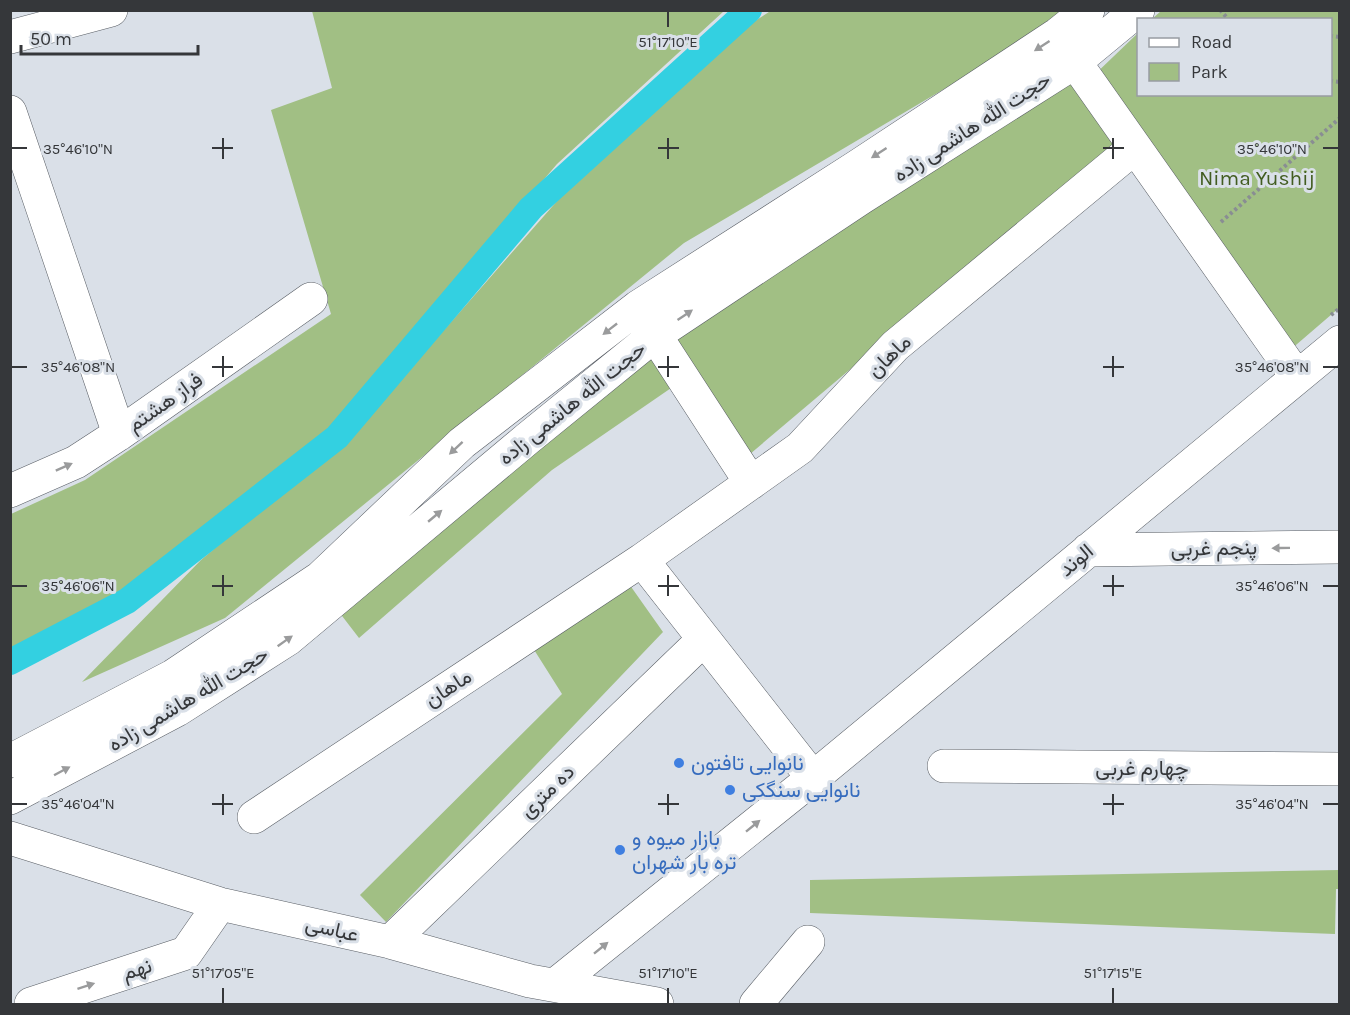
<svg xmlns="http://www.w3.org/2000/svg" width="1350" height="1015" font-family="Karla,Vazirmatn,sans-serif">
<style>
.green{fill:#a1bf84}
.lines{fill:none;stroke-linecap:round;stroke-linejoin:round}
.canal{stroke:#33d0e1;stroke-width:26}
.minor-casing{stroke:#595e65;stroke-width:34}
.path{stroke:#898d93;stroke-width:4;stroke-dasharray:3 3;stroke-linecap:butt}
.minor{stroke:#fff;stroke-width:33}
.oneway{fill:#9a9b9c}
.ticks{fill:none;stroke:#35373a;stroke-width:2}
.shop-dot{fill:#3f7fe0;stroke:#dae0e8;stroke-width:2}
.labels{text-anchor:middle;dominant-baseline:central;stroke-width:6;stroke-linejoin:round;paint-order:stroke}
.street-label{font-size:21px;fill:#35373a;stroke:#dae0e8}
.park-label{font-size:21px;fill:#425d21;stroke:#dae0e8}
.shop-label{font-size:21px;fill:#366cbe;stroke:#dae0e8;text-anchor:start}
.ticks-label{font-size:15px;text-anchor:middle;fill:#35373a;stroke:#dae0e8;stroke-width:6;stroke-linejoin:round;paint-order:stroke}
</style>
<rect width="100%" height="100%" fill="#dae0e8"/>
<path class="green" d="M772 10 1065 11 1042 31 684 243 225 618 82 682 201 560 360 426 572 184 755 21Z
M312 11H724L557 164 341 418 135 583 11 648V514L85 480 331 314 271 110 332 88Z
M1161 11H1339V308L1282 357 1089 80 1138 33V94H1330V20L1152 19Z
M1067 80 1118 143 737 465 665 342Z
M654 355 674 386 552 470 359 638 339 612Z
M622 574 663 632 386 922 360 895 562 694 526 637Z
M1339 870V889H1336L1335 934 810 913V880Z"/>
<g class="lines">
<path class="canal" d="M10 662 127 601 337 437 531 208 749 10"/>
<g class="minor-casing">
<path id="minor" d="M10 37 111 10
M1075 62 1297 377
M10 112 119 434
M655 335 751 483
M10 491 76 462 119 434 311 299
M1088 550 1340 547
M642 560 800 448 895 346 1134 148
M10 761 173 676 320 578 462 443 638 307 858 166 1058 34 1088 10
M944 766 1340 769
M10 798 177 710 288 639 527 439 655 335 861 198 1075 62 1138 10
M254 817 642 560 813 778
M10 838 220 904 390 942 530 981 657 1004
M390 942 704 639
M555 985 813 778 1340 342
M31 1004 186 953 220 904
M756 1004 808 942"/>
</g>
<path class="path" d="M1220 10 1229 20
M1330 36 1340 37
M1330 81 1340 82
M1221 222 1340 118
M1331 315 1340 308"/>
<use href="#minor" class="minor"/>
</g>
<defs><path id="oneway-solid" d="M-6-.8H1V-3.2L6.5 0L1 3.2V.8H-6Z" transform="scale(1.5)"/></defs>
<g class="oneway">
<use href="#oneway-solid" transform="translate(1042 46) rotate(147)"/>
<use href="#oneway-solid" transform="translate(879 153) rotate(147)"/>
<use href="#oneway-solid" transform="translate(685 315) rotate(-34)"/>
<use href="#oneway-solid" transform="translate(610 329) rotate(142)"/>
<use href="#oneway-solid" transform="translate(456 448) rotate(137)"/>
<use href="#oneway-solid" transform="translate(64 467) rotate(-24)"/>
<use href="#oneway-solid" transform="translate(435 516) rotate(-40)"/>
<use href="#oneway-solid" transform="translate(1281 548) rotate(179)"/>
<use href="#oneway-solid" transform="translate(285 641) rotate(-35)"/>
<use href="#oneway-solid" transform="translate(62 771) rotate(-28)"/>
<use href="#oneway-solid" transform="translate(753 826) rotate(-39)"/>
<use href="#oneway-solid" transform="translate(601 948) rotate(-39)"/>
<use href="#oneway-solid" transform="translate(86 986) rotate(-18)"/>
</g>
<path class="ticks" d="M668 12V27M223 138V159M668 138V159M1113 138V159M12 148H27M212 148H233M658 148H679M1103 148H1124M1323 148H1338M223 356V377M668 356V377M1113 356V377M12 367H27M212 367H233M658 367H679M1103 367H1124M1323 367H1338M223 575V596M668 575V596M1113 575V596M12 586H27M212 586H233M658 586H679M1103 586H1124M1323 586H1338M223 794V815M668 794V815M1113 794V815M12 804H27M212 804H233M658 804H679M1103 804H1124M1323 804H1338M223 988V1003M668 988V1003M1113 988V1003"/>
<g class="shop-dot">
<circle cx="679" cy="763" r="6"/>
<circle cx="730" cy="790" r="6"/>
<circle cx="620" cy="850" r="6"/>
</g>
<g class="labels">
<g class="street-label">
<text transform="translate(972 127) rotate(-33)">حجت الله هاشمی زاده</text>
<text transform="translate(889 356) rotate(-44)">ماهان</text>
<text transform="translate(165 402) rotate(-35)">فراز هشتم</text>
<text transform="translate(572 403) rotate(-39)">حجت الله هاشمی زاده</text>
<text transform="translate(1214 548) rotate(-1)">پنجم غربی</text>
<text transform="translate(1076 560) rotate(-40)">الوند</text>
<text transform="translate(448 688) rotate(-33)">ماهان</text>
<text transform="translate(188 699) rotate(-31)">حجت الله هاشمی زاده</text>
<text x="1142" y="768">چهارم غربی</text>
<text transform="translate(547 791) rotate(-44)">ده متری</text>
<text transform="translate(332 929) rotate(13)">عباسی</text>
<text transform="translate(137 969) rotate(-18)">نهم</text>
</g>
<g class="park-label">
<text x="1257" y="178">Nima Yushij</text>
</g>
<g class="shop-label">
<text x="691" y="763">نانوایی تافتون</text>
<text x="742" y="790">نانوایی سنگکی</text>
<text x="632" y="838">بازار میوه و<tspan x="632" dy="24">تره بار شهران</tspan></text>
</g>
</g>
<g class="ticks-label">
<text x="668" y="47">51°17'10"E</text>
<text x="78" y="154">35°46'10"N</text>
<text x="1272" y="154">35°46'10"N</text>
<text x="78" y="372">35°46'08"N</text>
<text x="1272" y="372">35°46'08"N</text>
<text x="78" y="591">35°46'06"N</text>
<text x="1272" y="591">35°46'06"N</text>
<text x="78" y="809">35°46'04"N</text>
<text x="1272" y="809">35°46'04"N</text>
<text x="223" y="978">51°17'05"E</text>
<text x="668" y="978">51°17'10"E</text>
<text x="1113" y="978">51°17'15"E</text>
</g>
<rect width="1350" height="1015" fill="none" stroke="#35373a" stroke-width="24"/>
<rect x="1137" y="18" width="195" height="78" fill="#dae0e8" stroke="#989ca2" stroke-width="1.5"/>
<rect x="1149" y="38" width="30" height="9" fill="#ffffff" stroke="#989ca2" stroke-width="1.5"/>
<text x="1191" y="48" font-size="18" fill="#35373a">Road</text>
<rect x="1149" y="63" width="30" height="18" fill="#a1bf84" stroke="#989ca2" stroke-width="1.5"/>
<text x="1191" y="78" font-size="18" fill="#35373a">Park</text>
<path d="M21 45v9h177v-9" fill="none" stroke="#35373a" stroke-width="3"/>
<text x="30" y="45" font-size="18" fill="#35373a" stroke="#dae0e8" stroke-width="4.5" paint-order="stroke">50 m</text>
</svg>
